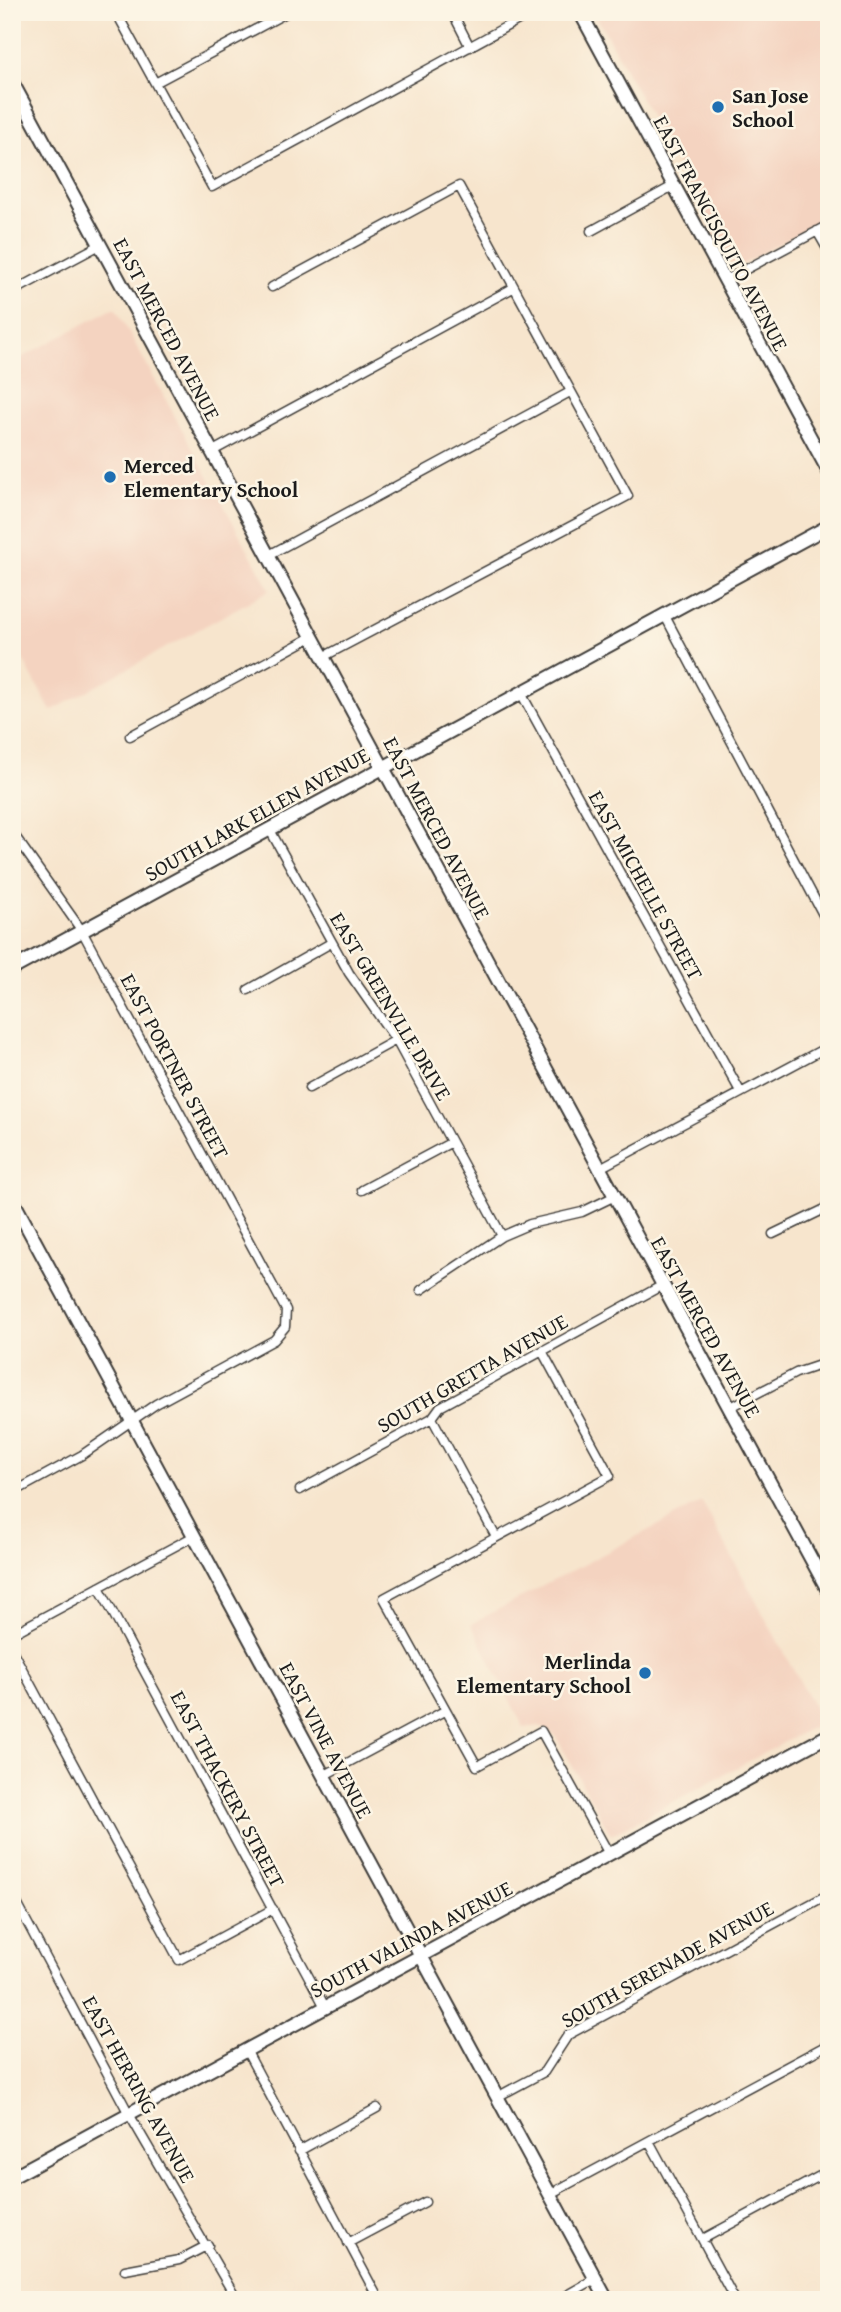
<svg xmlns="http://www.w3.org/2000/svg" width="841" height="2312" font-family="'Gentium Book Plus',serif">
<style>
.built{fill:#f4d3c0}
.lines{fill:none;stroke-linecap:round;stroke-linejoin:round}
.street-casing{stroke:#3d3a37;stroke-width:11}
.secondary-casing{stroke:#3d3a37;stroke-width:16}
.street{stroke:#fff;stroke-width:8}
.secondary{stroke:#fff;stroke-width:12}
.poi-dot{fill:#1f6fb2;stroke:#fcf5e5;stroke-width:2.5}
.labels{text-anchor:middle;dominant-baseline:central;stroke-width:5;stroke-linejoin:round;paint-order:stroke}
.poi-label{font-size:21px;font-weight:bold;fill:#1c1c1c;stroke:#fcf5e5;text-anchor:start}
.street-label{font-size:21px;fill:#1c1c1c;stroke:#fcf5e5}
</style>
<rect width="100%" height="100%" fill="#fcf5e5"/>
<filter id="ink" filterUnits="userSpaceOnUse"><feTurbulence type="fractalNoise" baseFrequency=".0143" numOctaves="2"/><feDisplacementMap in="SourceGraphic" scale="14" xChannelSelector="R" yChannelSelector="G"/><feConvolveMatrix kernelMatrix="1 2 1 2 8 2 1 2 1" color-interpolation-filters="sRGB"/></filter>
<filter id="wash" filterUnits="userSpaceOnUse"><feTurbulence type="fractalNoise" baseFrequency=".00686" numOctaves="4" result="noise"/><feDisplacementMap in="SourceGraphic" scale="28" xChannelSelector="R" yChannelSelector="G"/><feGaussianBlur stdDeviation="1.57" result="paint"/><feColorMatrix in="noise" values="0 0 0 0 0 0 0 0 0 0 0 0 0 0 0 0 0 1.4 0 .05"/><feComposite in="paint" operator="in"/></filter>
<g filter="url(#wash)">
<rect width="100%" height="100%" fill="#f7e5cd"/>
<path class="built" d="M594 12H829V216L734 269Z
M115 307 270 590 51 711 12 640V363Z
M702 1502 822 1722 611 1835 555 1735 539 1726 524 1728 471 1624Z"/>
</g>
<g filter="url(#ink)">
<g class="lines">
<g class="street-casing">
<path id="street" d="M116 12 212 187 533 12
M452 12 470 47
M155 83 288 12
M591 231 673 186
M817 231 829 252
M724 281 829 225
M272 287 459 186 628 496 323 657
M12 292 100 245
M211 452 513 288
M267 556 570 392
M665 616 829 926
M521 693 741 1093
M130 736 312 637
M270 830 349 973 396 1040 502 1236
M12 832 82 931 286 1310 285 1327 274 1340 156 1404 82 1455 12 1493
M248 990 331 943
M309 1088 396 1040
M598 1169 829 1046
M362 1190 450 1143
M773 1234 829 1207
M421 1290 502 1236 530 1224 582 1212 613 1197
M542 1351 610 1476 384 1598 477 1766 541 1731 609 1854
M729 1408 796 1373 829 1362
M432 1418 496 1537
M300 1490 432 1418 440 1407 661 1286
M99 1587 325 2007
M12 1634 194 1536
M12 1650 179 1960 273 1909
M323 1776 446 1710
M12 1894 129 2114 237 2300
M246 2050 379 2300
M497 2097 544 2072 568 2035 829 1894
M649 2141 735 2300
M299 2151 377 2108
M550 2194 829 2044
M703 2239 829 2171
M348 2243 425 2202
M125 2270 179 2260 208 2245
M558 2300 595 2279
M826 2300 829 2298"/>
</g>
<g class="secondary-casing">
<path id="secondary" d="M580 12 829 472
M12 82 829 1592
M12 969 829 526
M12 1199 607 2300
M12 2177 829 1735"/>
</g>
<use href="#street" class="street"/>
<use href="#secondary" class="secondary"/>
</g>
</g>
<g class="poi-dot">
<circle cx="718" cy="107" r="7"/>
<circle cx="110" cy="477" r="7"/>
<circle cx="645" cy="1673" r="7"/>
</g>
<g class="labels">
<g class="poi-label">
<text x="732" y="95">San Jose<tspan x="732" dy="24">School</tspan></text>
<text x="124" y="465">Merced<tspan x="124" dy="24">Elementary School</tspan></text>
<text x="631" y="1661" text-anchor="end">Merlinda<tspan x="631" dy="24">Elementary School</tspan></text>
</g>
<g class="street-label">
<text transform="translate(721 233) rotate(62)">EAST FRANCISQUITO AVENUE</text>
<text transform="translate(167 329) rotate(62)">EAST MERCED AVENUE</text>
<text transform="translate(257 814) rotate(-29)">SOUTH LARK ELLEN AVENUE</text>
<text transform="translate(437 828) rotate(62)">EAST MERCED AVENUE</text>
<text transform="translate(646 885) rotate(61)">EAST MICHELLE STREET</text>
<text transform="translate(391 1006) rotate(59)">EAST GREENVLLE DRIVE</text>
<text transform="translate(175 1066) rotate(62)">EAST PORTNER STREET</text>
<text transform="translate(706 1327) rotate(61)">EAST MERCED AVENUE</text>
<text transform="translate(472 1373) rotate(-30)">SOUTH GRETTA AVENUE</text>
<text transform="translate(326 1740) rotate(62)">EAST VINE AVENUE</text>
<text transform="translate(228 1789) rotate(62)">EAST THACKERY STREET</text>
<text transform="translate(411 1939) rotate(-28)">SOUTH VALINDA AVENUE</text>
<text transform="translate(667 1964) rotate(-29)">SOUTH SERENADE AVENUE</text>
<text transform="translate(139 2089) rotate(61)">EAST HERRING AVENUE</text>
</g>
</g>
<rect width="841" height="2312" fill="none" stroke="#fcf5e5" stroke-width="42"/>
</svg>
